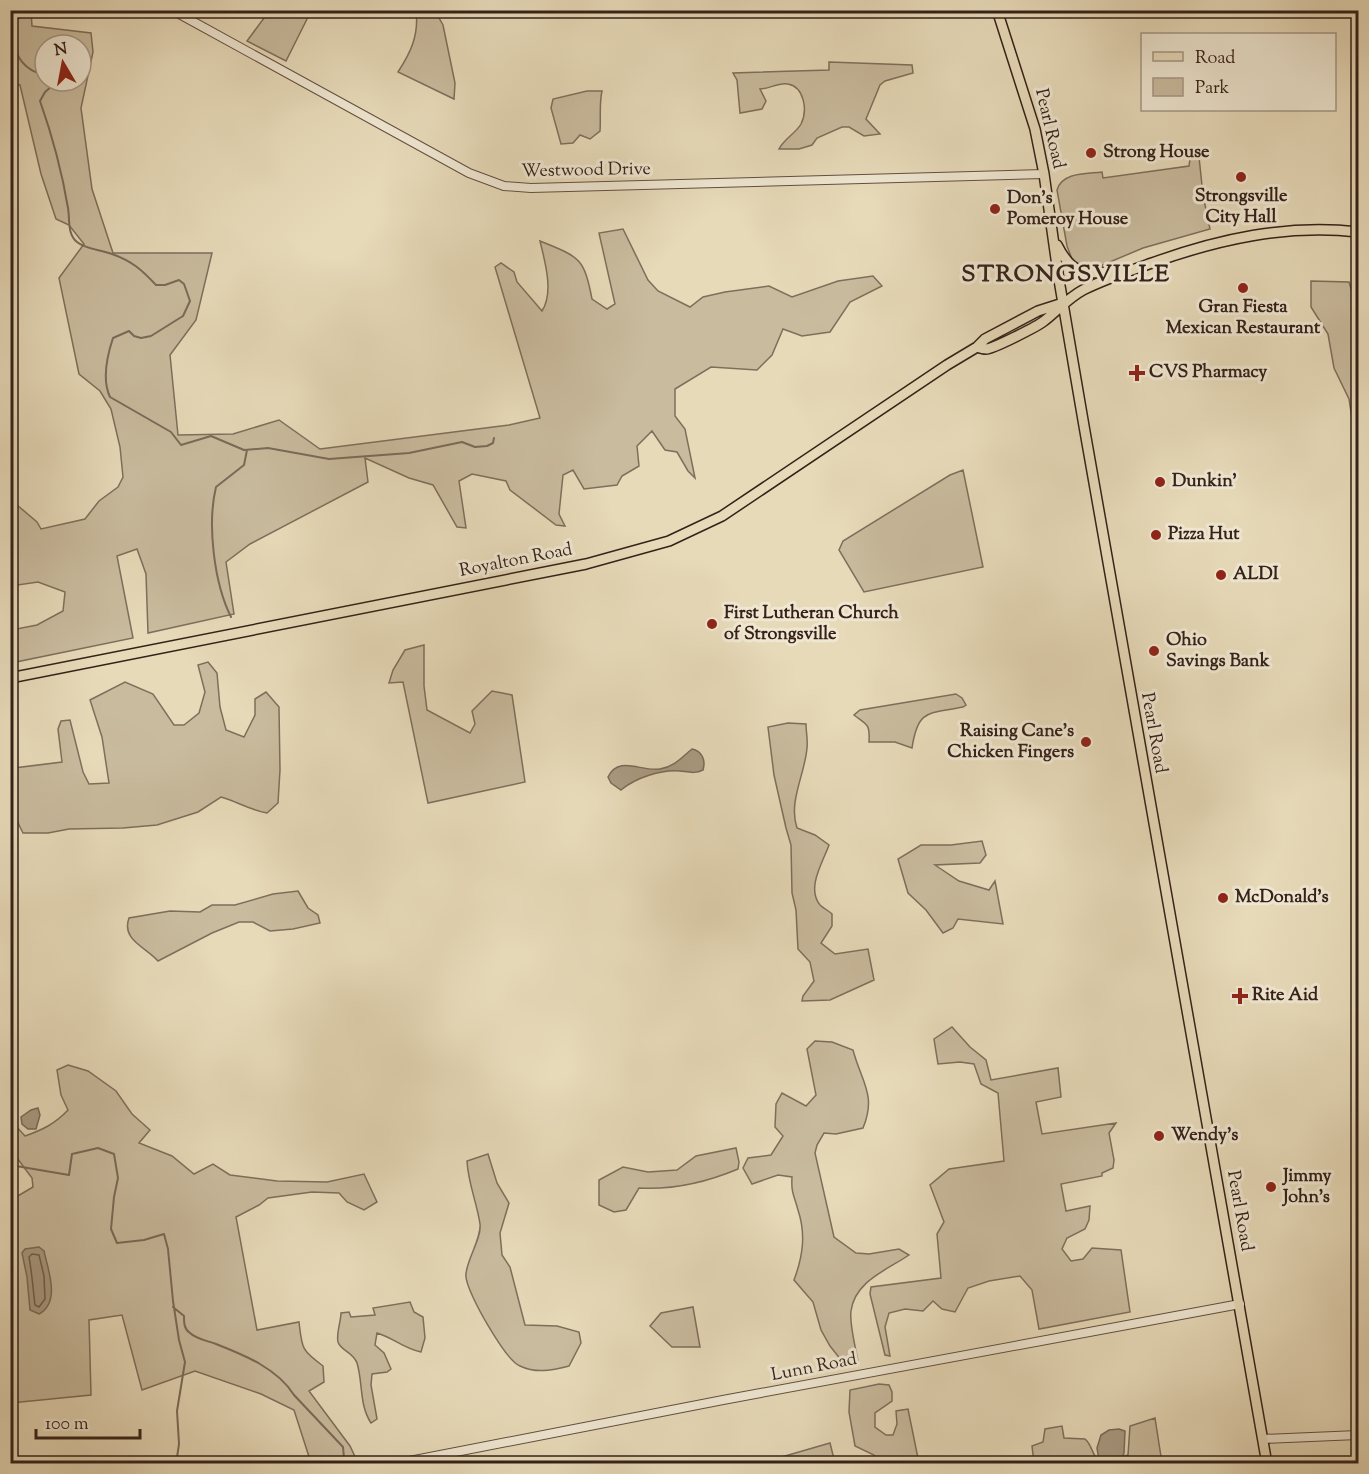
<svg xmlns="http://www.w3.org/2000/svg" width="1369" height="1474" font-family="'Sorts Mill Goudy',serif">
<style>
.green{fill:#c9bb9e;stroke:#7f6e5c;stroke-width:1.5;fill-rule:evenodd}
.water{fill:#aa9b83;stroke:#7b6a59;stroke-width:1.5}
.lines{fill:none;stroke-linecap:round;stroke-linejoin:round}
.shore{stroke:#705e4e;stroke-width:1.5}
.stream{stroke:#7b6a59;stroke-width:2}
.minor-casing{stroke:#624f41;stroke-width:10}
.major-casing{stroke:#352119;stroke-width:12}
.minor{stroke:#efe7d2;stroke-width:8}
.major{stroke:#e7dab9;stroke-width:9}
.poi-dot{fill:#8f2418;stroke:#efe7d2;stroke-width:2}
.labels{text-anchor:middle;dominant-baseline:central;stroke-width:6;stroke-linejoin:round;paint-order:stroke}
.street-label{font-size:18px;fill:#352119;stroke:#efe7d2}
.poi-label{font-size:18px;font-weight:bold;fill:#352119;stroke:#efe7d2;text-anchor:start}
.district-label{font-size:24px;font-weight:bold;letter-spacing:1.5px;fill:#352119;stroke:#efe7d2}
</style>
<rect width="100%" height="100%" fill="#e7dab9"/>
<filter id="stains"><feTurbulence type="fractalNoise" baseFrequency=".00333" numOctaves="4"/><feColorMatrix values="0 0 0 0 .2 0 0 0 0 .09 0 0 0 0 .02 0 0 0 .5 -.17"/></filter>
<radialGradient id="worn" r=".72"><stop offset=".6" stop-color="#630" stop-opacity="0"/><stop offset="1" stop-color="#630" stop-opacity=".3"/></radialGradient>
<path class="green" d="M11 10 31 11 32 26 91 33 93 52 81 108 92 189 113 253H212L196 320 170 355 178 435 233 434 279 420 320 449 509 425 540 418 495 267 501 263 514 272 517 282 542 311C554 292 545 262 540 241 579 257 584 257 592 299L607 309 615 304 599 233 623 229 648 280 658 291 690 307 703 297 725 292 769 286 792 297 838 281 873 276 882 286 850 302 830 332 802 336 783 329 772 355 757 370 711 367 675 389V416L685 429 695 478 688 471 677 452 665 450 652 431 637 446 639 466 622 476 617 485 584 489 573 470 563 475 559 514 565 526 556 525 510 490 506 481 472 474 459 481 466 528 457 527 433 485 409 478 365 458 368 482 250 544 226 562 234 614 148 633 146 574 137 549 117 556 133 638 11 663V630L37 625 63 611 65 592 38 582 11 586V475L16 479 17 505 37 522 41 529 85 519 99 501 118 487 123 477 120 447 111 409 100 391 79 374 59 278 84 244 69 225 56 219 41 174 20 85 11 84ZM45 45H81V81H45Z
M270 10 311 11 286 61 247 41Z
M416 11H435L443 25 455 83 454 99 398 72C411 52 419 35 416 11Z
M829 62 912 65 913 73 885 81 880 85 866 119 880 134 864 136 849 127H842L817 138 812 145 799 149H779C784 139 796 133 801 124 808 110 804 87 788 84 779 82 769 89 760 89L766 101 762 109 740 113 737 80 733 73 829 70Z
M587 91H602C599 104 601 117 600 131L590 139 580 135 573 143 561 144 551 108 553 99Z
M1199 157 1203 195 1210 229 1143 248 1098 267 1083 269 1074 264 1067 246 1057 190C1062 172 1087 174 1102 172L1103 178 1189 166 1190 159Z
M1311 281 1349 282 1358 312V458L1349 399 1334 368 1328 334 1311 307Z
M963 470 983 567 864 592 839 550 843 541 950 475Z
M424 645V686L427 710 470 733 475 724 472 711 492 691 512 695 525 782 428 803 403 682 389 683 393 670 405 650Z
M208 662 217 673 220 707 226 730 244 737 255 715V699L266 692 279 707 280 770 278 803 267 813C250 810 238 802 221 797L198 812 157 825 123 828 69 829 48 833H23C11 811 9 793 14 768L62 762 58 729 61 721 70 720 83 772 89 784 109 783 102 737 90 700 125 682 153 694 174 725H184L199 713 205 692 198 665Z
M956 694 962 698 966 705 963 707C929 714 918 708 912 748L895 742H869C870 723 867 725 854 715L860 710Z
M788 723 806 724C806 732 808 740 807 748 805 774 788 802 797 828L815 835 829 845C823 862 806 888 820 905 823 908 829 911 832 914V926L821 943 835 954 868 949 874 980 830 1000 802 1001 803 996 814 981 810 962 798 949 796 910 792 893 791 845 786 828 774 775 768 727Z
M982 841 986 855 980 863 935 865 959 881 989 890 995 881 1003 924 958 919 953 928 943 933 926 910 908 893 898 859 921 845H951Z
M298 891 308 908 318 915 320 923 293 929 270 931 253 922H239L212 933 158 961C146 947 121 940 129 918L170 911 200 912 212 905H235L273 894Z
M952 1027 970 1047 986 1060 991 1080 1058 1068 1061 1097 1036 1102 1042 1134 1116 1123 1109 1133 1114 1160 1113 1168 1102 1173V1176L1061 1184 1066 1211 1090 1206 1089 1220 1085 1229 1067 1238 1062 1249 1071 1261 1083 1259 1092 1248 1121 1250 1130 1312 1039 1329 1032 1290 1020 1276 989 1281 968 1288 955 1312 942 1309 933 1301 923 1311 905 1309 889 1313 885 1327 890 1356 885 1355 870 1294 871 1287 941 1278 937 1234 944 1222 930 1185 949 1169 1004 1161 998 1093 981 1084 974 1064 960 1062 938 1064 934 1039Z
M815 1041 832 1042 853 1050C861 1081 877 1095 863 1128L836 1134 824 1133 817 1145 815 1153 834 1237 856 1253 869 1254 899 1249 909 1255C887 1270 855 1281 851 1311 849 1323 856 1349 858 1362L845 1365 830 1346 821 1330 813 1302 794 1280C803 1256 806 1234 798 1210 794 1195 791 1193 792 1177L778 1175 752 1184 743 1168 748 1158 771 1155 783 1136 775 1127 776 1104 782 1093 806 1106 816 1095 807 1049Z
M68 1065 88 1071 116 1091 132 1114 150 1130 139 1143 172 1156 194 1174 213 1164 230 1175 277 1181 327 1182 364 1174 377 1202 364 1210 347 1202 339 1193 312 1192 268 1198 259 1205 236 1217 257 1330 299 1322C302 1348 301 1350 323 1366L324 1382 309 1391 350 1446 358 1463H311L294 1410 261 1394 195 1371 142 1390 122 1315 89 1320 91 1395 11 1403V1200L33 1187 32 1178 11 1150 10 1112 12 1122 25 1136C42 1130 55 1124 68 1110L61 1095 57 1070Z
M736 1148 739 1162 738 1169C707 1182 673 1190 639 1188L626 1210 614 1212 599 1205V1180L623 1167 648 1172 677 1170 696 1156Z
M488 1154 497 1183 509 1203 500 1233 502 1255 510 1267 525 1325 557 1326 579 1332 581 1343 569 1366C552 1370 537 1374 520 1366 506 1361 467 1293 466 1277 464 1264 482 1239 480 1224 477 1203 468 1183 467 1161Z
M410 1302 414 1312 423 1317 425 1338 421 1352C404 1349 394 1338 377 1333L375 1345 384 1353 391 1369 387 1372 372 1374 371 1385 377 1419 371 1423C359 1405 363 1382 357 1363 353 1352 341 1351 338 1342 336 1334 341 1321 341 1313L349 1312 351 1317 375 1315 373 1308Z
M693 1307 700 1347H672L650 1326 661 1313Z
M879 1384 889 1385 892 1392V1401L875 1413V1427L886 1435H893L897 1424 896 1411 908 1409 919 1463H880L874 1455 855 1446 849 1412 850 1390Z
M1155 1418 1162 1463H1034L1032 1446 1043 1442 1045 1429 1062 1426 1064 1438 1085 1439C1091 1444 1091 1450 1095 1456 1102 1467 1118 1458 1128 1455L1130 1426Z
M830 1443 835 1463H779L778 1458Z"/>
<path class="water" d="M692 749C702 751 706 760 703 770 695 774 689 772 680 771 662 769 635 778 621 790L611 783 608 777C619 755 641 772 660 769 674 767 682 757 692 749Z
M38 1108 40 1115 36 1129H28L22 1124 21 1117 31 1110Z
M39 1247 44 1251C48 1270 61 1302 39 1314L30 1310 27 1277 22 1253 25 1249Z
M1119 1429 1125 1431 1124 1453 1122 1458 1106 1462 1099 1460 1097 1448 1101 1435 1109 1430Z"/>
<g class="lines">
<path class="shore" d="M32 1254 39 1255 44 1276 45 1299 39 1307 35 1305C33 1289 32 1273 29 1257Z"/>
<path class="stream" d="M10 28 15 21 22 16 23 10
M10 38C17 57 24 71 45 75
M52 81V86L45 92 40 101C52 135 62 172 68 208 70 219 67 234 77 242 85 249 101 250 112 254 132 261 142 270 156 285H165L179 280 184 284 190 301 183 316 151 336 141 338 134 336 129 331 113 338C107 356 102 380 110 397L171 432 181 445 211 436 244 450 268 448 329 459 409 453 462 442 475 447 487 446 493 443 494 438
M231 617C214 583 207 524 216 487L244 465 247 450
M10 1151 16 1166 69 1175 72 1154 98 1148 114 1154 118 1178 114 1197 111 1229 117 1243 144 1240 164 1234 168 1249 173 1301 179 1340 185 1362 177 1411 179 1444 176 1464
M173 1307 184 1316C184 1323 184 1329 190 1333 196 1339 208 1341 216 1344 244 1355 277 1368 294 1395L343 1447 344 1458"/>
<g class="minor-casing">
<path id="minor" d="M172 10 469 173 504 186 531 188 1044 174
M1263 1439 1358 1435
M394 1464 723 1400 1240 1304"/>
</g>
<g class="major-casing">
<path id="major" d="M997 10 1035 129 1044 174 1059 280 1084 426 1267 1464
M1057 245C1074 279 1089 274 1123 270
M977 347C980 348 983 349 986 349 993 349 1038 326 1044 321 1057 311 1068 298 1083 290 1105 279 1129 271 1152 263 1219 239 1286 224 1358 232
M10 678 586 564 669 541 722 516 947 365 977 347 985 339 1038 311 1063 303"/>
</g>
<use href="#minor" class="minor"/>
<use href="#major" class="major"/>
</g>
<g class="poi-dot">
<circle cx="1091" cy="153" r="6"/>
<circle cx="1241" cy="177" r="6"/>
<circle cx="995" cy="209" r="6"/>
<circle cx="1243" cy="288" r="6"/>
<path d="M1134 364h6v6h6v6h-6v6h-6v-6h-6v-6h6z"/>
<circle cx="1160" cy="482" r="6"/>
<circle cx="1156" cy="535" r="6"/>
<circle cx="1221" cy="575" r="6"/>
<circle cx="712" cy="624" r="6"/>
<circle cx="1154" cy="651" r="6"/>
<circle cx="1086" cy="742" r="6"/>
<circle cx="1223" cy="898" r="6"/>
<path d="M1237 987h6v6h6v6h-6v6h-6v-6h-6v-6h6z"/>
<circle cx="1159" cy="1136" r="6"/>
<circle cx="1271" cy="1187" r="6"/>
</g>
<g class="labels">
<g class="street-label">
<text transform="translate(1049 129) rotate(77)">Pearl Road</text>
<text transform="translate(586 171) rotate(-1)">Westwood Drive</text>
<text transform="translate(516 561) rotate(-11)">Royalton Road</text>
<text transform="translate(1153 733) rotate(80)">Pearl Road</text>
<text transform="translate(1239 1211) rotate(80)">Pearl Road</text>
<text transform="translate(814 1368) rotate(-11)">Lunn Road</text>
</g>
<g class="poi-label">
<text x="1103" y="153">Strong House</text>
<text x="1241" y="197" text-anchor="middle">Strongsville<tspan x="1241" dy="21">City Hall</tspan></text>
<text x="1007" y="199">Don's<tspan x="1007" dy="21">Pomeroy House</tspan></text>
<text x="1243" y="308" text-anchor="middle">Gran Fiesta<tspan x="1243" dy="21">Mexican Restaurant</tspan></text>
<text x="1149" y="373">CVS Pharmacy</text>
<text x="1172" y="482">Dunkin'</text>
<text x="1168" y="535">Pizza Hut</text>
<text x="1233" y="575">ALDI</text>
<text x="724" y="614">First Lutheran Church<tspan x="724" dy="21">of Strongsville</tspan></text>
<text x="1166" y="641">Ohio<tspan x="1166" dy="21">Savings Bank</tspan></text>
<text x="1074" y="732" text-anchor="end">Raising Cane's<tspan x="1074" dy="21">Chicken Fingers</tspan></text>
<text x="1235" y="898">McDonald's</text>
<text x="1252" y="996">Rite Aid</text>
<text x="1171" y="1136">Wendy's</text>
<text x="1283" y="1177">Jimmy<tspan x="1283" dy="21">John's</tspan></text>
</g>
<g class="district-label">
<text x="1066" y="275">STRONGSVILLE</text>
</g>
</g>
<rect width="1369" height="1474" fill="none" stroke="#e7dab9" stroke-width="36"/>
<rect x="12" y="12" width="1345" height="1450" fill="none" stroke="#352119" stroke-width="3"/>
<rect x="18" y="18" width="1333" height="1438" fill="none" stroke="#352119" stroke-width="1.5"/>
<rect x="1141" y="33" width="195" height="78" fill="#efe7d2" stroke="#a59888" stroke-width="1.5"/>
<rect x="1153" y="52" width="30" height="9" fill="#e7dab9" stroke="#a59888" stroke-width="1.5"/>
<text x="1195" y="63" font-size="18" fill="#352119">Road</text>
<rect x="1153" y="78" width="30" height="18" fill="#c9bb9e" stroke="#a59888" stroke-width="1.5"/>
<text x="1195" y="93" font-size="18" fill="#352119">Park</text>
<g transform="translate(63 63) rotate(350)"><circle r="28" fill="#efe7d2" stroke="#a59888" stroke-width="1.5"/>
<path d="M0-4.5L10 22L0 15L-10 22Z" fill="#8f2418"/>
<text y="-9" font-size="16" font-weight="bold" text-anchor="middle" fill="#352119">N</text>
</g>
<path d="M36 1429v9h104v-9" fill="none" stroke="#352119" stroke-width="3"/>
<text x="45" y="1429" font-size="18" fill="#352119" stroke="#efe7d2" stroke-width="4.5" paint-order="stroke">100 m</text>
<rect width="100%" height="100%" filter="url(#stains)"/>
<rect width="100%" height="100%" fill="url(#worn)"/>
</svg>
